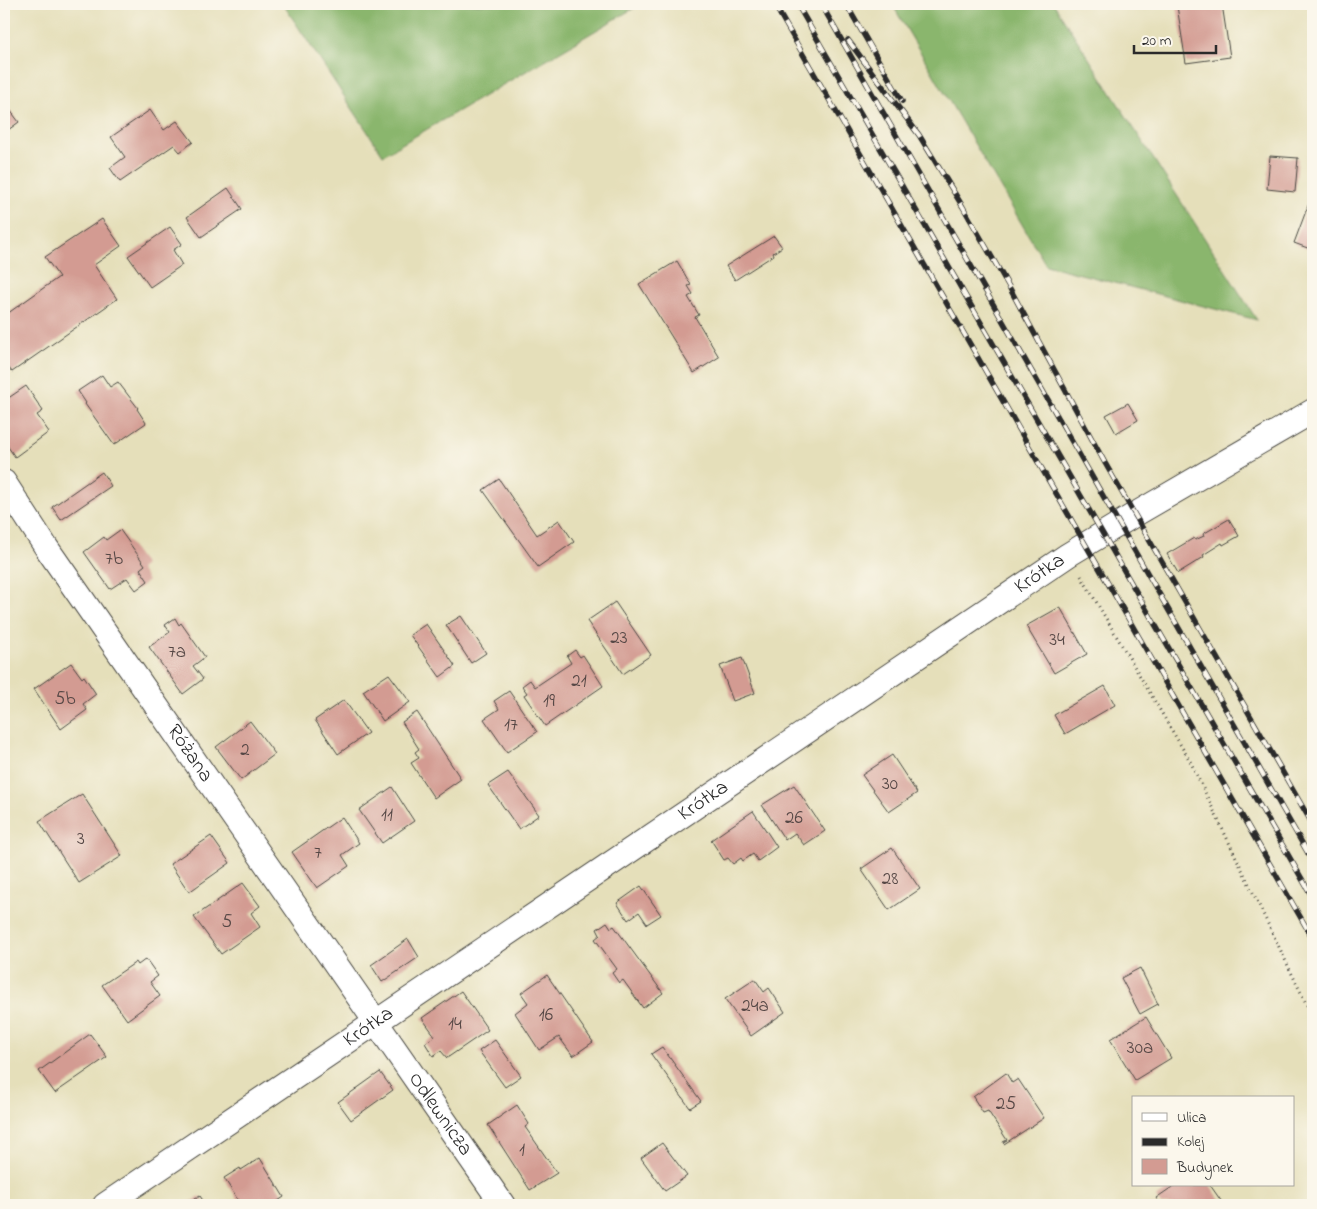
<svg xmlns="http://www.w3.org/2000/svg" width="1317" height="1209" font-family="'Indie Flower',sans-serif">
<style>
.forest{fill:#8ab66d;stroke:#5a704c}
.building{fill:#d39b92}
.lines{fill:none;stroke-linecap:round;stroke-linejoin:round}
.minor-casing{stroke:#474640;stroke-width:26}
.path{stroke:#474640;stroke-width:3;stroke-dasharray:1 4;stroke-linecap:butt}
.minor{stroke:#fff;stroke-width:24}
.rail-casing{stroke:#2b2b2b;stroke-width:5.5}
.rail{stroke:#fbf7ec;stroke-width:4;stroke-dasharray:11;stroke-linecap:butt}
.labels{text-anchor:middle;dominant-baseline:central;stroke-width:4;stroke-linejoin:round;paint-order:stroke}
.number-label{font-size:19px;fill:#554745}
.street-label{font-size:21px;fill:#2b2b2b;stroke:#fbf7ec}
</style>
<rect width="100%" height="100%" fill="#fbf7ec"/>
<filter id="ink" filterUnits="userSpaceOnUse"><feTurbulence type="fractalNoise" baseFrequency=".02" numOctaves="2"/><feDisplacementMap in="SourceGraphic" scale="10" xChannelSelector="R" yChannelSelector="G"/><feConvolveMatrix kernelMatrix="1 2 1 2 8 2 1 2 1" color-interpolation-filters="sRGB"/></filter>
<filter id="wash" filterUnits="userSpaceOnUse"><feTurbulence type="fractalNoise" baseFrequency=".0096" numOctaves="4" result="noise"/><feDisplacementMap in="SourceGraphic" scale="20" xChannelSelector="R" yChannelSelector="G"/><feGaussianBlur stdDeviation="1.12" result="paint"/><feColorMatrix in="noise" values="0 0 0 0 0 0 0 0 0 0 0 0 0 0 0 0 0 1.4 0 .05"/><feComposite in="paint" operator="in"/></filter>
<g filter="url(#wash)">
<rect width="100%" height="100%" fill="#e5dfba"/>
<path class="forest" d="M283 4H641L383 155Z
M892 4H1054L1257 320 1046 265Z"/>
<g id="blocks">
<path class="building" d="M1197 4H1222L1230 57 1186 63 1177 6Z
M4 102 19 122 4 133Z
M150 110 164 130 177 121 193 142 180 152 174 145 120 182 110 168 125 157 111 137Z
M1270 156 1298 158 1295 192 1267 189Z
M228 188 242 209 201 237 187 217Z
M1313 196V250L1294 243 1309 203 1310 204Z
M102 219 121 246 94 265 117 299 12 372 4 362V316L59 277 45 257Z
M170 227 182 244 173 250 182 265 150 287 128 256Z
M774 236 782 247 773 253 774 255 735 280 726 266Z
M677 261 691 285 688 286 693 294 688 297 699 315 695 317 719 357 694 373 639 284Z
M102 375 110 387 118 382 138 408 137 409 146 423 114 445 85 404 86 403 78 391Z
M26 386 43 411 37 415 49 432 15 457 6 444H4L5 441 4 439V401Z
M1128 403 1138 420 1116 433 1106 415Z
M102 472 111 486 61 520 52 507Z
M499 479 537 535 559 520 574 542 538 567 483 490Z
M1229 519 1239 536 1223 545 1222 543 1203 555 1204 557 1178 573 1167 554 1194 538 1195 540 1204 536 1203 534Z
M120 530 145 565 140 569 148 581 136 590 127 578 110 589 84 552 104 537 106 540Z
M615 602 651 655 623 674 587 621Z
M1060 607 1087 654 1054 673 1026 626Z
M461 616 486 653 471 663 446 625Z
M175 618 179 625 181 623 205 657 193 666 203 679 183 694 149 647 170 632 165 625Z
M426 624 455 666 440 677 410 635Z
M575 650 580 657 583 655 603 686 545 726 524 695 527 693 522 686 530 680 535 687 571 663 567 656Z
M742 658 755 693 733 701 720 666Z
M71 663 82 678 84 676 96 694 83 704 87 710 61 729 34 689Z
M389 674 410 702 383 721 363 691Z
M1105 686 1115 705 1065 734 1054 715Z
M509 691 537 732 507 752 484 719 499 709 494 701Z
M344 700 368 733 338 754 315 720Z
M417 712 461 779 434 798 411 763 419 758 415 752 419 749 402 722Z
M250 721 275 754 241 780 216 747Z
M892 755 917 793 889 812 862 775Z
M508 772 539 815 519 829 488 785Z
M794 785 825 831 804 845 795 833 785 840 762 805Z
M392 787 414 821 382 843 359 810Z
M82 794 122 856 79 883 39 821Z
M753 811 777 847 758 861 753 854 743 861 741 858 733 864 728 858 724 860 711 840Z
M342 817 359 843 342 855 349 866 317 888 292 852Z
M211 836 230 863 189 892 170 864Z
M892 848 920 889 889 910 861 869Z
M243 883 260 906 251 913 260 927 221 954 194 917Z
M641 886 661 915 647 924 639 912 628 920 617 903Z
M607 922 611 928 614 926 663 993 643 1008 623 980 619 983 612 973 617 969 595 939 600 935 597 929Z
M408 939 419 957 382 982 371 965Z
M146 959 158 976 150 982 160 996 127 1020 102 985 136 962 138 965Z
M1140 968 1158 1004 1140 1014 1121 978Z
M547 975 593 1042 573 1056 559 1037 539 1050 515 1013 528 1003 521 993Z
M755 979 764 992 769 988 785 1012 751 1036 725 999Z
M461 991 488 1030 447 1058 441 1051 433 1056 425 1043 435 1036 422 1018Z
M1146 1017 1171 1058 1135 1080 1110 1039Z
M90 1034 107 1057 55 1093 39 1071Z
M495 1040 521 1076 505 1087 479 1051Z
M662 1047 701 1101 690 1108 651 1054Z
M380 1072 393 1090 351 1120 338 1102Z
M1006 1073 1012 1083 1018 1079 1044 1118 1004 1144 1003 1142 1007 1140 988 1111 983 1113 973 1097Z
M517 1105 529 1124 525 1127 557 1173 530 1190 488 1125Z
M662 1143 687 1176 665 1191 641 1158Z
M260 1158 284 1197 272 1205 271 1203 268 1205H241L224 1178 240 1168 241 1170Z
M1175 1185H1210L1224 1205H1161L1156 1198Z
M200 1196 206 1205H186Z"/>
</g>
</g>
<g filter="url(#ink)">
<use href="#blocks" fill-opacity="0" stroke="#474640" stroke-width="1"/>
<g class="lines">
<g class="minor-casing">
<g id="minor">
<path id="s1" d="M4 482 46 547 503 1205"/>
<path id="s2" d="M105 1205 1068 555 1134 515 1313 411"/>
</g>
</g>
<path class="path" d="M1081 576 1190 761 1313 1018"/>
<use href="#minor" class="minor"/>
<g class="rail-casing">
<path id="rail" d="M774 4 1313 939
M797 4 1313 898
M821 4 1313 862
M846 4 902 101
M848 40 919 135 963 207 1008 285 1105 463 1313 825"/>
</g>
<use href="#rail" class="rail"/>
</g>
</g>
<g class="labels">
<g class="number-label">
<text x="114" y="559">7b</text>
<text x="619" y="638">23</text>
<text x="1057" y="640">34</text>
<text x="177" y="652">7a</text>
<text x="579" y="681">21</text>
<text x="65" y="699">5b</text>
<text x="549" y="701">19</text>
<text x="511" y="725">17</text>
<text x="245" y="750">2</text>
<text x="890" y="784">30</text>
<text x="387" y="815">11</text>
<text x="794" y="818">26</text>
<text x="81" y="839">3</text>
<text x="318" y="853">7</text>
<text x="890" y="879">28</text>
<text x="227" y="922">5</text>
<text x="755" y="1006">24a</text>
<text x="546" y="1015">16</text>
<text x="455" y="1024">14</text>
<text x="1140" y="1048">30a</text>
<text x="1006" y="1104">25</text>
<text x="522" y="1150">1</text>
</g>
<g class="street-label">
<text stroke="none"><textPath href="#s2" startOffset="1128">Krótka</textPath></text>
<text stroke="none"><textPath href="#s1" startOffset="329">Różana</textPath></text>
<text stroke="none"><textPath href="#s2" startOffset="722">Krótka</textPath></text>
<text stroke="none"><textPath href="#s2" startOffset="318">Krótka</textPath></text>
<text stroke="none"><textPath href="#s1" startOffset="768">Odlewnicza</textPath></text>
</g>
</g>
<rect width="1317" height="1209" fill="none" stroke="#fbf7ec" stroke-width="20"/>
<rect x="1132" y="1096" width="162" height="90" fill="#fbf7ec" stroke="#a8a59f"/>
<rect x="1142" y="1113" width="25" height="8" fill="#ffffff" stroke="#a8a59f"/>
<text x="1177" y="1122" font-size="15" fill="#2b2b2b">Ulica</text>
<rect x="1142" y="1138" width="25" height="8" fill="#2b2b2b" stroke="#a8a59f"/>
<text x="1177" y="1146" font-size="15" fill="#2b2b2b">Kolej</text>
<rect x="1142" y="1159" width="25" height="15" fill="#d39b92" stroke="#a8a59f"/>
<text x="1177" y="1172" font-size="15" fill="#2b2b2b">Budynek</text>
<path d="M1134 45v8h82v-8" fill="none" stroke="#2b2b2b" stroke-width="2.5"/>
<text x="1142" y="45" font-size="15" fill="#2b2b2b" stroke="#fbf7ec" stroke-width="4" paint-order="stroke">20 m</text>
</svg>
